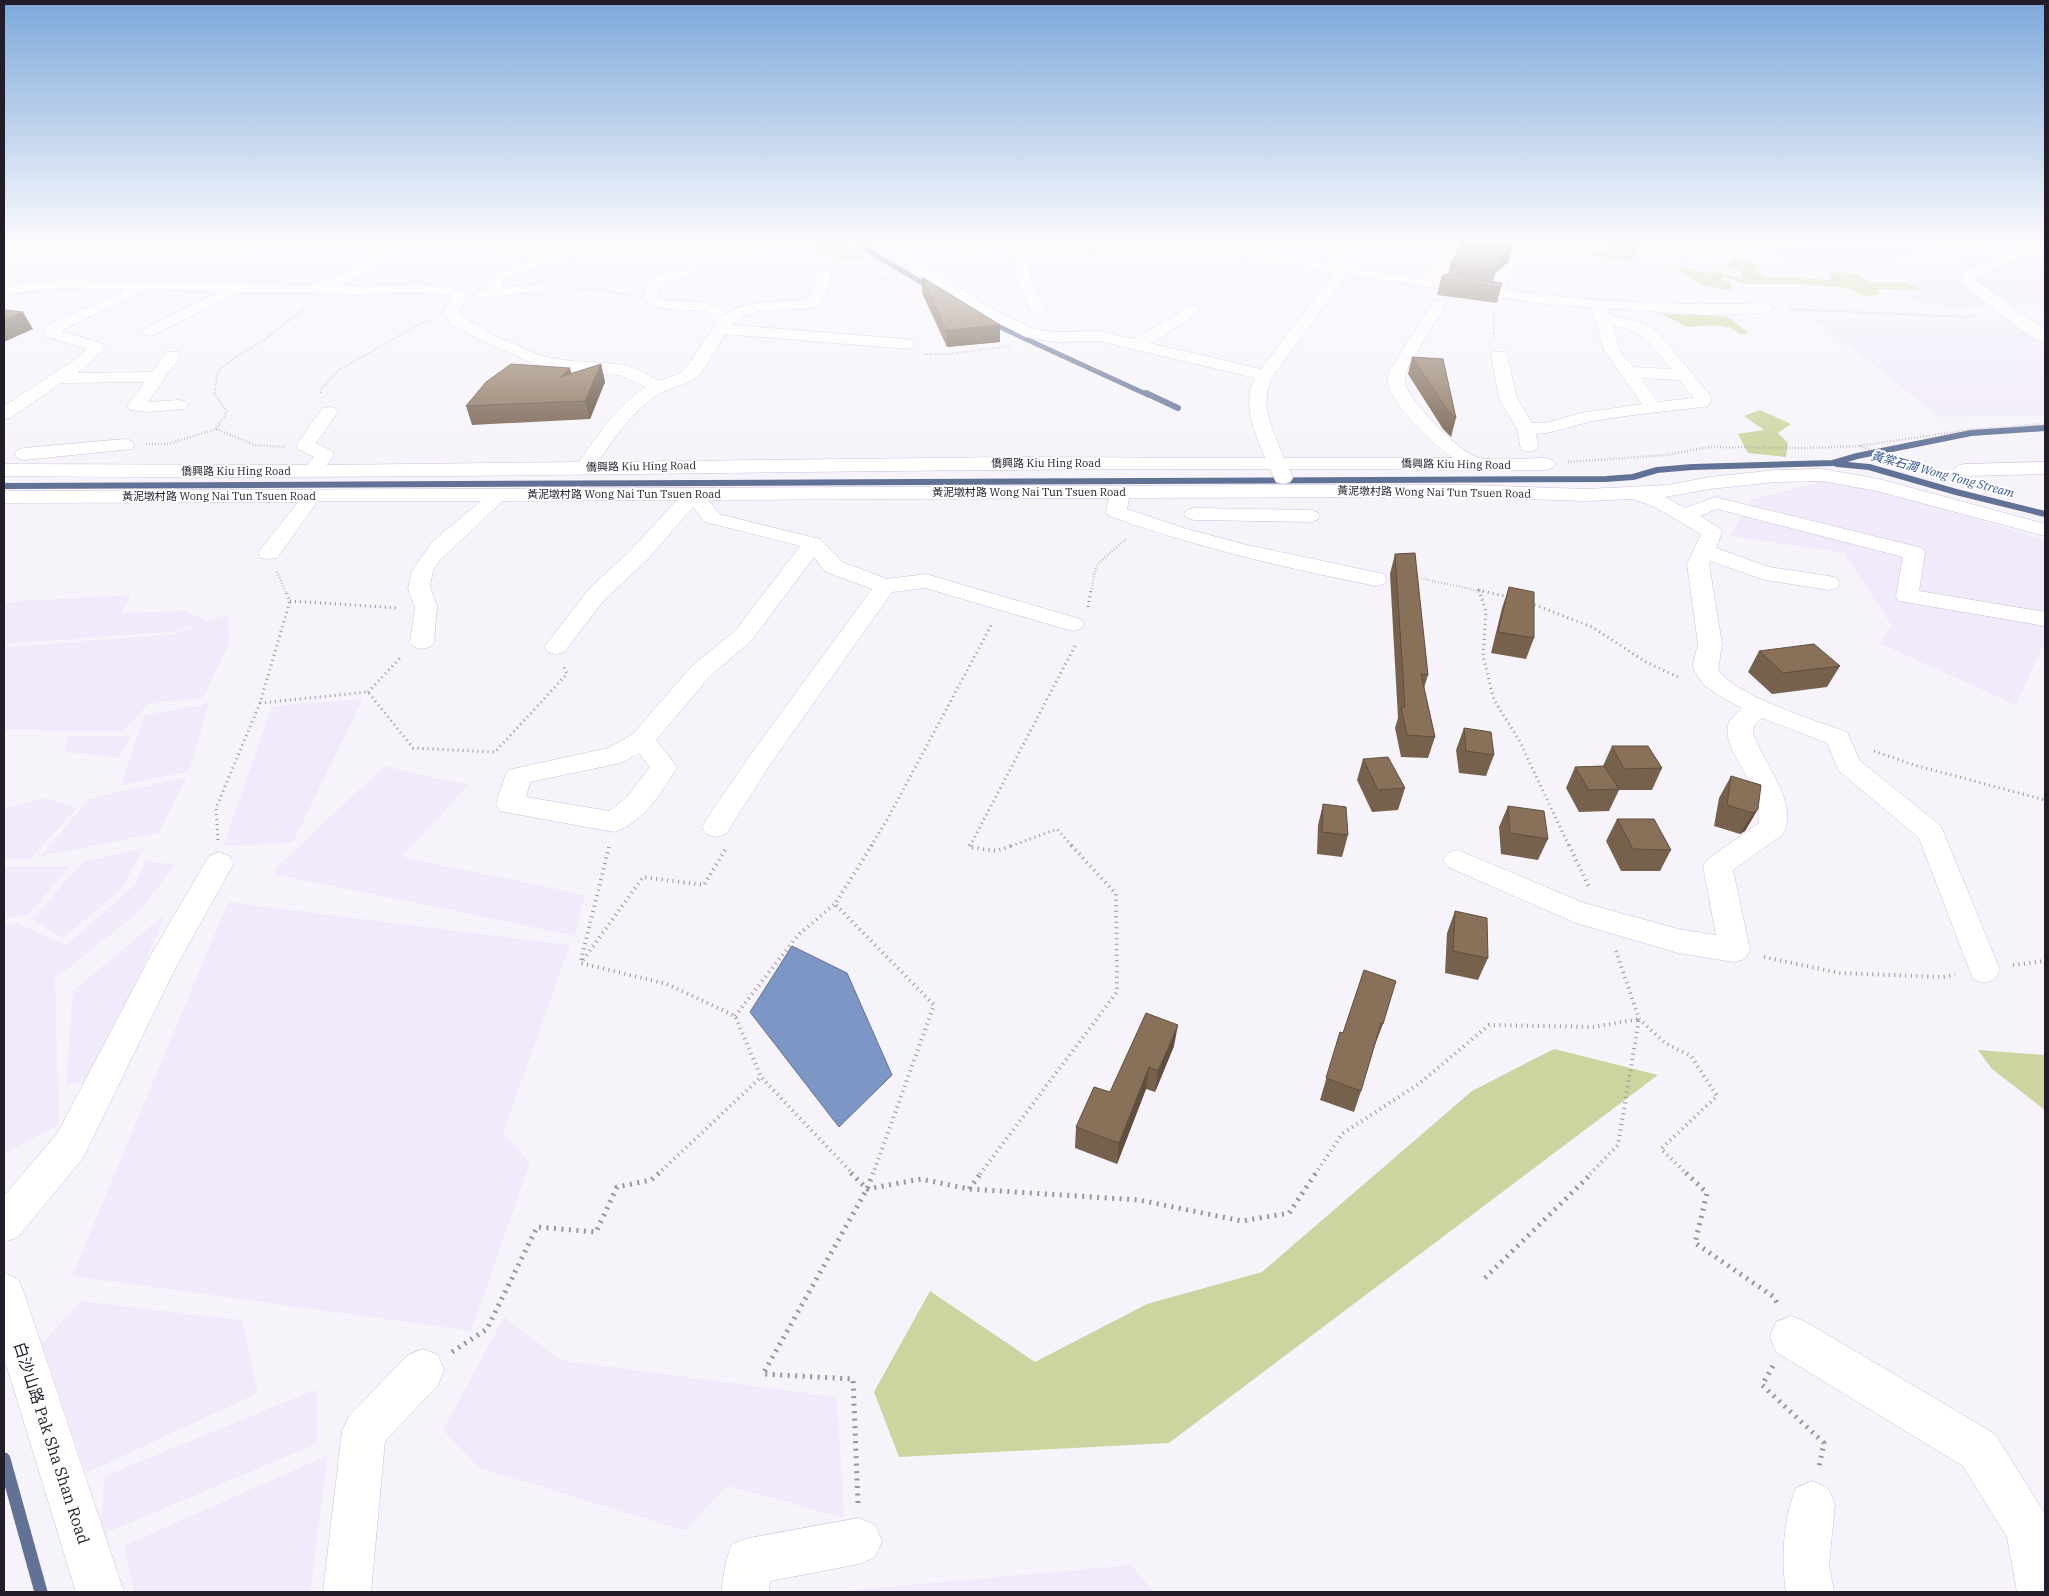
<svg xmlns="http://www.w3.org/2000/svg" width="2049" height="1596" font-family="'IBM Plex Serif','Noto Sans TC',serif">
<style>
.built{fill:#f0eafa}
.green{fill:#ced49f}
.water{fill:#7d96c5;stroke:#627296}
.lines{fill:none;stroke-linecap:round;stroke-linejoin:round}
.stream-far2{stroke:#627296;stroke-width:5}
.stream-far1{stroke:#627296;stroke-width:6}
.stream{stroke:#627296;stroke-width:13}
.minor-casing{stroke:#cdbfdf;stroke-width:1}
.path-far4{stroke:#98959e;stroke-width:2;stroke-dasharray:0.5 2;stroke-linecap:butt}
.path-far3{stroke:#98959e;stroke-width:2.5;stroke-dasharray:0.5 2.5;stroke-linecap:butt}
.path-far2{stroke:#98959e;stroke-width:3;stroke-dasharray:1 4;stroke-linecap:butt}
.path-far1{stroke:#98959e;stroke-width:4;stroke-dasharray:1 4.5;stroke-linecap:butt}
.path{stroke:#98959e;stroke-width:5;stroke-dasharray:2 5.5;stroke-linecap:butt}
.minor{fill:#fff;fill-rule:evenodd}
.wall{fill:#76614d}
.shaded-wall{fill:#604f3e}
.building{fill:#897159;stroke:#604f3e}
.labels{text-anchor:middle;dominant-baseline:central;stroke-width:4;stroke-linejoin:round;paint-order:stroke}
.far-street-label{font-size:11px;fill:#221d29;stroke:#fff}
.far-water-label{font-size:12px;font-style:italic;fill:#355490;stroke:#fff}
.near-street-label{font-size:16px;fill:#221d29;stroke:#fff}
</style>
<rect width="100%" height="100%" fill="#f6f4fa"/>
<path class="built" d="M1715 241H1935L1953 247 1831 267Z
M2013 241H2045V306L1947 308 1889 294Z
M1815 319 2045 322V415L1939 417Z
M1829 480 1869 486 2045 540V641L2016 705 1879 643 1892 626 1844 553 1730 536 1752 499Z
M131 595 121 613 185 611 208 621 228 614 229 644 203 698 148 704 124 731 4 730V647L174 634 204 623 171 632 4 644V602Z
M363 699 293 842 223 847 272 706Z
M209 703 189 772 121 785 145 715Z
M68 736H131L119 758 65 752Z
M384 766 469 785 402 857 585 895 575 936 274 874 277 867Z
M187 777 159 833 41 856 90 798Z
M44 798 77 808 30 859 4 858V808Z
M143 848 121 890 63 938 32 919 83 862Z
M146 860 175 865 140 911 55 979 59 1125 4 1154V926L17 923 66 945 135 885Z
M4 866H70L29 914 4 919Z
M228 902 570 945 503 1133 530 1163 471 1331 72 1276Z
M165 914 98 1081 66 1084 73 991Z
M81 1301 242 1320 258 1393 86 1473 42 1343Z
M504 1317 561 1360 837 1397 844 1518 727 1486 685 1531 479 1468 443 1430Z
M317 1389 318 1443 99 1536 105 1476Z
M328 1455 310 1592H134L124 1546Z
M1131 1565 1154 1592H833Z"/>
<path class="green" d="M817 241H849L865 258 843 261 813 247Z
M1606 241H1644L1671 251 1642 247 1636 252 1631 262 1592 255 1611 246Z
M1736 258 1757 266 1755 270 1764 278 1784 277 1831 280V272L1858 274 1870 283H1906L1926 290 1879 289V295L1865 296 1849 288 1801 284H1744L1723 276 1721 280 1731 283 1732 291 1702 285 1674 267 1707 273 1718 272 1741 279V271L1718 264 1724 262 1728 265Z
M1662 314 1726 316 1749 333 1740 334 1731 328 1715 325 1687 327Z
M1760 410 1791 424 1778 433 1788 443 1786 457 1748 453 1738 434 1764 430 1744 416Z
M1554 1049 1658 1075 1169 1443 899 1457 874 1392 930 1291 1035 1362 1147 1304 1262 1272 1472 1091Z
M1978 1050 2045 1055V1110L1992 1069Z"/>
<path class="water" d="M792 946 847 973 892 1075 839 1127 750 1012Z"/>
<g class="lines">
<path class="stream-far2" d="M858 241 867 250 931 288
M989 322 1148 395"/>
<path class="stream-far1" d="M1146 393 1178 408
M1837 464 1869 467 1956 492 2045 514
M4 486 1606 479 1633 477 1657 470 1692 467 1833 463 1857 456 1971 433 2045 428"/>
<path class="stream" d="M4 1459 41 1592"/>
<g class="minor-casing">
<path id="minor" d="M576 241H590L592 248 590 251 503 280 502 287 541 284 546 285 548 288 546 291 481 298 476 297 474 294 476 291 487 289 491 275 578 246Z
M879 241H894L928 268 991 308 1036 330 1057 332 1099 331 1133 339 1178 314 1187 306H1197L1200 309 1188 320 1150 343 1261 369 1334 273 1206 250 1164 245 1157 241 1206 242 1338 266 1336 254 1327 241H1341L1350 254 1352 268 1424 278 1436 260 1456 241H1471L1446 265 1437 280 1492 288C1493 277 1499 266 1511 263L1518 267 1507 279V290C1592 302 1680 306 1766 303L1771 305 1774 308 1771 311 1766 313 1703 315 1607 308 1609 315 1640 323 1658 332 1709 394 1712 398 1708 406 1702 407C1666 411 1629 415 1593 421 1574 425 1556 433 1536 434L1538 446 1536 450 1529 452 1522 450 1520 446 1517 429 1499 398 1491 355 1493 352H1505L1507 355 1517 398 1532 423H1546L1581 413 1642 404 1604 350 1591 307 1544 304 1347 275 1273 376C1258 405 1273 430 1284 458H1453C1435 445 1386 401 1388 378 1388 374 1390 370 1392 367L1434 301H1444L1446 304 1408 367C1406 374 1403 379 1406 386 1412 403 1461 454 1479 458 1494 461 1528 458 1545 458L1552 460 1555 464 1552 468 1545 470 1289 469 1293 478 1290 482 1283 484 1276 482 1270 469C848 468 426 481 4 476V464L307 465 314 457 298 449 296 445 323 408 329 407 335 408 338 412 316 443 332 451 334 455 327 465 579 462C598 435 617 405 646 387L620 375 583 373 535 364 472 336 450 323 443 312 452 296C419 290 387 295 354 295 340 295 324 291 311 293H239L151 336 145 334 143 331 145 328 218 292 146 289 61 331 103 344 105 347 88 365 77 373 152 372 167 352H179L181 355 148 402 179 400 185 401 188 405 185 409 147 412 130 410 127 406 145 382 62 383 10 418 4 419V406L76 359 86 349 46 336 42 330 44 327 126 289 55 288 4 295V287L29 282 67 280 311 285 340 275 398 243 403 244 405 247 403 250 340 286 425 284 463 290 467 297 459 312C464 323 532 354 547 357 572 363 598 361 624 365 636 367 648 375 659 381L680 373 687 367 717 323 705 310C690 310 652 312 643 299L647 281 658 275 690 268 695 269 697 272 695 275 668 281 659 286 658 297 666 300 713 303 719 306 725 314C749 298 779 303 806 300 817 289 813 281 819 270H829L831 273C831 287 826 297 815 307 789 314 753 302 732 325L907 339 913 341 915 344 913 347 907 349 725 334C716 348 710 365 698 376 688 385 671 387 659 394 633 410 615 437 598 462L1008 457 1265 458C1255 432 1241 404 1255 378L1099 341 1057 342 1026 337 981 314 918 274ZM1612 325C1645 332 1651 344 1671 369L1633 367 1620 350ZM1641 378 1679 380 1694 398 1658 402Z
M942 241H956L969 249 987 253 989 256 982 260C967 257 952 254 942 241Z
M999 241H1015L1028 252 1032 282 1046 310 1043 313H1033L1030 310 1017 282 1014 253Z
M1644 241H1665L1724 260 1726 263 1724 266H1714L1646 244Z
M1710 241C1725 241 1787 237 1795 246L1788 250 1717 245Z
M1954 241H1973L2007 253 2033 246 2031 241H2045V251L1996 267 1974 279 2045 330V342C2026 338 1978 296 1960 282L1958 279 1967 270 1993 258 1956 244Z
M125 439 132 441 134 445 132 449 24 460 17 458 15 454 17 450 24 448Z
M2045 462V474L1964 476 1957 474 1954 470 1957 466 1964 464Z
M1822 469 1879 479 2045 524V536L1877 491 1822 481 1776 482 1710 489 1665 497 1685 508 1715 497 1922 548 1925 553 1919 591 2045 612V626L1899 601 1896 596 1903 557 1717 509 1700 516 1719 528 1722 532 1716 548 1769 567 1829 576 1837 578 1840 583 1837 588 1829 590 1765 580 1710 561 1709 564 1722 644 1718 670C1738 697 1814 720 1847 732L1860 761 1941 826 2000 970 1995 979 1984 983 1973 979 1919 838 1839 771 1827 743 1762 718 1754 726 1753 734C1763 762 1800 805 1783 834L1733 870 1750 950 1745 959 1734 962 1678 953 1576 923 1448 867 1443 860 1448 853 1458 850 1584 903 1678 929 1716 935 1703 866 1708 859 1759 823C1760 811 1758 799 1753 788 1746 772 1721 741 1729 723 1731 717 1738 713 1742 708L1718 695 1704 685 1694 670 1693 664 1698 644 1687 564 1701 534 1653 506 1632 499 1586 501 1469 497 1129 498 1127 509 1187 529 1247 545 1384 574 1387 579 1384 584 1376 586C1285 568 1196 547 1109 516L1106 512 1109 498 708 500 719 514 820 539 842 562 887 579 926 574 1080 619 1084 624 1080 629 1072 631 925 588 892 592 769 766 726 834 716 837 706 834 702 827 706 820 751 754 872 589 826 572 814 557 752 640 710 676 656 740 677 767C662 792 643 823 614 832L510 813 500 811 496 804 505 776 508 770 608 748 633 734 692 666 736 630 800 546 705 522 693 507 646 561 605 599 564 652 556 654 548 652 544 647 548 642 589 589 630 551 677 500 503 501 439 561 433 571 430 586 437 607 434 642 430 647 422 649 414 647 410 642 415 607 408 589 412 571 432 542 481 501H318L277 558 269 559 261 558 258 553 298 502 4 503V491L1289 485H1469L1586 489 1668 485 1710 477 1776 470ZM639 753 650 767 627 797 609 811 526 797 530 782 616 764 625 761Z
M1194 508 1310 510 1317 512 1320 516 1317 520 1310 522 1194 520 1187 518 1184 514 1187 510Z
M219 852 229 856 234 863 176 967 83 1158 18 1237 4 1242V1196L57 1134 151 955 209 856Z
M4 1273 18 1279 24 1293 124 1592H76L4 1357Z
M1791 1316 1806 1322 1995 1434 2045 1514V1592H2017L2007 1537 1963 1466 1776 1352 1770 1337 1776 1322Z
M423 1349 438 1355 444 1370 438 1385 385 1441 371 1592H323L342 1431 349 1416 408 1355Z
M1812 1481 1828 1488 1835 1504 1829 1565 1834 1592H1786C1781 1559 1783 1520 1796 1488Z
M859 1518 875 1525 882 1541 875 1557 859 1564 770 1581 769 1592H721L726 1561 732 1544 749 1538Z"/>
</g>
<path class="path-far4" d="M42 251 107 241
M1043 253 1097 254 1111 251 1129 241
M845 280H877L896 276
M559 288 598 289 630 295
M1204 296 1230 270
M1789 309 1966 317 1978 315
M1494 311V338
M925 354H947L1011 346
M321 393 320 390 339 370 418 325 432 320
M214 395 218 371 236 357 263 341 304 309"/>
<path class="path-far3" d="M216 429 255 445 285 447
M146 444H168L216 429 227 412 214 393
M1860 446 1884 455 1886 466
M1568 462 1666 455 1709 447 1806 448 1859 446 1968 430 2045 424
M277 572 286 592
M1415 577 1484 592
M1478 589 1479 592
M1091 592 1096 566 1127 538"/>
<path class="path-far2" d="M1478 590 1509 597
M1479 590 1486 612 1483 656 1494 700 1519 740 1569 846
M290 601 399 608
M1530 603 1592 627 1646 662 1680 678
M1088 607 1091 590
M368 692 402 656
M260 703 368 692 413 748 495 752 567 674 564 667
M1874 751 1914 765 2045 800
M218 840 216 808 260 703 290 601 285 590
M871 846 888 818 992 624
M970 846 1075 646
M1011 846 1057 829 1072 846"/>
<path class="path-far1" d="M872 845 835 904 934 1005 873 1174
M970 845 969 847 997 851 1014 845
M1569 845 1589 887
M725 850 704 885 643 877 581 963 667 984 735 1016 761 1077 853 1174
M1616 951 1639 1019 1665 1043 1691 1056 1717 1096 1661 1149 1687 1174
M1764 957 1840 973 1943 977 1955 975
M581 960 609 847
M2013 965 2045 961
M735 1016 799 934 835 904
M658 1174 761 1077
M980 1174 1117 992 1116 894 1071 845
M1315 1174 1342 1134 1420 1083 1489 1025 1594 1027 1639 1019
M1590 1174 1618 1145 1639 1019"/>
<path class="path" d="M851 1173 867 1189 921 1179 969 1189 1139 1200 1242 1221 1289 1213 1316 1173
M1686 1173 1707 1193 1695 1243 1774 1297 1778 1305
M969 1189 981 1173
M1485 1278 1592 1173
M452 1352 487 1329 537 1227 596 1232 617 1187 651 1180 659 1173
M1773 1366 1762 1385 1824 1443 1819 1467
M858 1503 853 1379 763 1374 867 1189 873 1173"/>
<use href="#minor" class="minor"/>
</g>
<path class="wall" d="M1514 241 1508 262 1496 272 1492 281 1502 283 1497 303 1437 295 1441 279 1448 275 1451 264 1453 261 1455 255Z
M922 277 1000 342 947 347 922 293Z
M1412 357 1456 418 1451 437 1443 429 1408 374Z
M601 364 605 382 590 419 472 425 466 406Z
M1395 554 1428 675 1424 688 1435 737 1428 758 1401 757 1395 728 1398 718 1390 574Z
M1509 587 1534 638 1526 659 1491 653 1502 608Z
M1759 651 1840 666 1827 687 1772 694 1748 672Z
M1464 728 1494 755 1486 776 1459 773 1456 750Z
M1612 746 1662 768 1652 790H1619L1609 811 1579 812 1566 788 1575 767 1603 766Z
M1363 759 1405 788 1398 810 1372 812 1357 780Z
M1731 776 1758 809 1745 831 1740 834 1714 826 1719 798Z
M1323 804 1348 835 1342 857 1317 854 1318 825Z
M1508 806 1548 839 1538 860 1501 854 1499 827Z
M1617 819 1671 850 1660 871H1621L1606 841Z
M1455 911 1488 958 1478 980 1445 973 1447 933Z
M1364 970 1383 1024 1375 1045 1361 1091 1354 1112 1320 1100 1340 1032 1343 1033Z
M1174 1046 1155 1092 1146 1089 1117 1164 1075 1148 1076 1127 1110 1092Z"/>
<path class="shaded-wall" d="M1513 246 1508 262 1496 272 1490 286 1495 270 1500 256Z
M23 312 33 329 4 342V321Z
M1000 325V342L947 347 946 330Z
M601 364 605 382 590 419 585 401Z
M570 368 575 386 561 377Z
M1758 809 1745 831 1740 834 1753 813Z
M1178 1025 1174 1046 1155 1092 1158 1071Z
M1149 1067 1146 1089 1117 1164 1119 1143Z"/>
<path class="building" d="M1464 241H1514L1513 246 1500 256 1495 270 1451 264 1457 255H1455Z
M1444 274 1502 283 1501 287 1441 279Z
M922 277 1000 325 946 330Z
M4 310 23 312 4 321Z
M1412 357 1443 359 1456 418 1448 411Z
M511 364 570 368 561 377 601 364 585 401 466 406 486 382Z
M1415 553 1428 675 1421 674 1435 737 1407 735 1401 707H1405L1395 554Z
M1509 587 1534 592V638L1498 632Z
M1814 644 1840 666 1783 673 1759 651Z
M1464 728 1491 732 1494 755 1466 751Z
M1612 746H1648L1662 768 1624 769Z
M1388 757 1405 788 1378 790 1363 759Z
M1604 766 1619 789 1589 790 1575 767Z
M1731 776 1761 785 1758 809 1753 813 1727 805Z
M1323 804 1346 807 1348 835 1322 832Z
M1508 806 1544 811 1548 839 1510 833Z
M1617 819H1654L1671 850 1633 849Z
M1455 911 1487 918 1488 958 1453 951Z
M1364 970 1396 981 1383 1024 1381 1023 1361 1091 1326 1078 1340 1032 1343 1033Z
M1146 1013 1178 1025 1158 1071 1149 1067 1119 1143 1076 1127 1094 1087 1110 1092Z"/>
<linearGradient id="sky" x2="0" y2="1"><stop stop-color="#7da8da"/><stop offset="0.52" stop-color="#fbfafd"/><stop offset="1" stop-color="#fbfafd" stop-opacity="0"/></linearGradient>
<rect width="2049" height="464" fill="url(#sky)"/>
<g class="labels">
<g class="far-street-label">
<text x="1046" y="463">僑興路 Kiu Hing Road</text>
<text transform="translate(1456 464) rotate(1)">僑興路 Kiu Hing Road</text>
<text transform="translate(641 466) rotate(-1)">僑興路 Kiu Hing Road</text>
<text x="236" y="471">僑興路 Kiu Hing Road</text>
<text x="1029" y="492">黃泥墩村路 Wong Nai Tun Tsuen Road</text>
<text transform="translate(1434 492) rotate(1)">黃泥墩村路 Wong Nai Tun Tsuen Road</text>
<text x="624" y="494">黃泥墩村路 Wong Nai Tun Tsuen Road</text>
<text x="219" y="496">黃泥墩村路 Wong Nai Tun Tsuen Road</text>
</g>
<g class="far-water-label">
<text transform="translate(1943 474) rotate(15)">黃棠石澗 Wong Tong Stream</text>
</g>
<g class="near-street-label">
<text transform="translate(52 1443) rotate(72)">白沙山路 Pak Sha Shan Road</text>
</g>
</g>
<rect width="2049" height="1596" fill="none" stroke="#221d29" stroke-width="10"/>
</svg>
